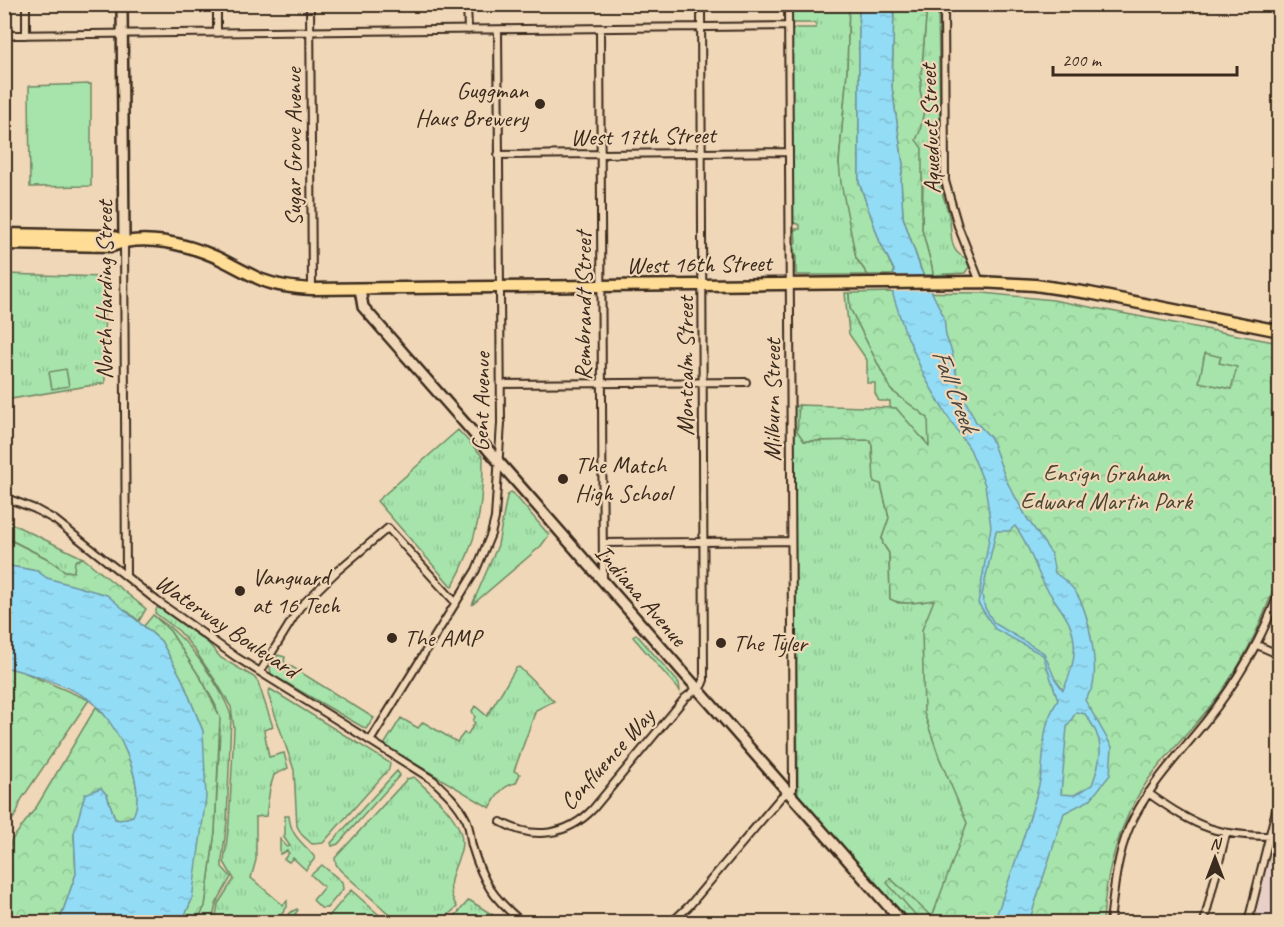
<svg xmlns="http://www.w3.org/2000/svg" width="1284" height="927" font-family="Caveat,sans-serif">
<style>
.built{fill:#e8d0c8}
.grass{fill:url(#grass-tufts);stroke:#708764;stroke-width:1.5}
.forest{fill:url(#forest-crowns);stroke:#708764;stroke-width:1.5}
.garden{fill:#a6e4ab;stroke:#708764;stroke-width:1.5}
.water{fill:url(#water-ripples);stroke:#70959f;stroke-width:1.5;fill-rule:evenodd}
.pier{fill:#f0d7b7}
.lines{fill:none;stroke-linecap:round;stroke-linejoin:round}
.street-casing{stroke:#3b2a1e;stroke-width:10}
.secondary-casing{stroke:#3b2a1e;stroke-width:14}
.primary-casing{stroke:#3b2a1e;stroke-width:15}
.street{stroke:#f0d7b7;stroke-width:6}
.secondary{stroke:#f0d7b7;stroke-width:9}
.primary{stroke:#ffdd96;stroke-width:10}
.poi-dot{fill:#3b2a1e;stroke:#f0d7b7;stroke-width:2}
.labels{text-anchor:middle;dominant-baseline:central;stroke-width:4.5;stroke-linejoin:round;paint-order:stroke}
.poi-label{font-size:24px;fill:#3b2a1e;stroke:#f0d7b7;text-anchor:start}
.street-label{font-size:24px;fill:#3b2a1e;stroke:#f0d7b7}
.park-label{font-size:24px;fill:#4b4633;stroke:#f0d7b7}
.water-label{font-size:26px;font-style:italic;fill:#48453e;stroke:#f0d7b7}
</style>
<defs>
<pattern id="grass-tufts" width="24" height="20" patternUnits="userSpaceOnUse" patternTransform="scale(1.5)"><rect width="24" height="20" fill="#a6e4ab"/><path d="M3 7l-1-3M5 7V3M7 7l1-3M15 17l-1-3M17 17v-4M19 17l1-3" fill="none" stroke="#90c493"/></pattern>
<pattern id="forest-crowns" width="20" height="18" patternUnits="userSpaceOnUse" patternTransform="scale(1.5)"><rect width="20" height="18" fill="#a6e4ab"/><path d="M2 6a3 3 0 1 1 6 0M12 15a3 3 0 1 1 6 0" fill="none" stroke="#90c493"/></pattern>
<pattern id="water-ripples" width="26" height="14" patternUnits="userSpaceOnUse" patternTransform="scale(1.5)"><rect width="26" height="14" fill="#93dcf5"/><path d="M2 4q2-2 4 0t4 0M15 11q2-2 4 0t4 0" fill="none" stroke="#80bdd2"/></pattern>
</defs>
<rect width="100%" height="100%" fill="#f0d7b7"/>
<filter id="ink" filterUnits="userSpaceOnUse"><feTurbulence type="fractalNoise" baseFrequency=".0167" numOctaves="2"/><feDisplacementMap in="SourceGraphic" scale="12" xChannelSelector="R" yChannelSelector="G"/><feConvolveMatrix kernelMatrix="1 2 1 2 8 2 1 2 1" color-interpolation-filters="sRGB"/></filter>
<g filter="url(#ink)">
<path class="built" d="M1273 844H1279V922H1254Z"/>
<path class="grass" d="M791 5H810L816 11 825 9 827 5H849L847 72 839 163 856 258 868 275H796V254L795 253 794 273H793L792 247 796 243 795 229H800V225L792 222 789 34 795 28H816V23H792Z
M927 5H938L941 188C943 197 947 207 949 216 953 231 947 252 966 258L969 267 965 273 933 275 932 267 922 230 923 184 916 140 924 110 920 90Z
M5 274 104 277 105 383 5 400Z
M845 293H849L850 308 891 390 929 418 953 725 981 922H912L879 889 798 796 794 407 799 405 798 410 804 441 870 440 872 445 873 461 881 484 889 518 882 538 883 544 889 553 890 598 898 603 923 602 924 439 913 430 896 408H890V401H879L875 393V383H867V360L849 334Z
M458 430 483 457C483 509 478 540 452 587L377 501Z
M511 492 513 493 549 535 541 546 472 605 498 545 507 496Z
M4 520 83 558 76 561 74 572 65 571 46 558 5 537Z
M157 608H159L208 643 221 658 254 677 258 682 273 727 264 730 269 757 284 753 288 768 274 775 270 788 266 816 256 817V860L251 878 283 905 287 901V907L276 922H215L218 904 234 879 224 862 229 823 232 768 234 728 231 707 217 683 194 649 179 631 155 613Z
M153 615C161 621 169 626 176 633 195 650 224 692 231 716L227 821 222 860V867L231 877 216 904 212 922H196L205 906 215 831 220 730 216 706 203 682 170 631Z
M636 634 679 683 680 691 633 637Z
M278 655 285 657 284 662 374 718 366 729 271 674 270 667Z
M519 667 554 701 536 710 514 771 520 774 516 783C501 786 497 796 490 808L384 745 401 718 418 728 423 722 457 742 464 733 467 735 475 723 473 721 475 717 472 711 475 706 487 716 516 668Z
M270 689 390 763 389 769 323 843 312 844 302 835 297 826 294 770 268 694Z
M397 771 400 775 338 844 332 846 331 843Z
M414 777C430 793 452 810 460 831 470 859 437 875 457 907L440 922H398L340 870 336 864 335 858 407 779Z
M285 816H289C291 839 305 843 315 858L306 870 293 858 289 862 284 859 289 853 287 851 280 854V839L287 847 290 846 283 836 285 835Z
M322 865 342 882 343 889 327 908H321L313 900 324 887 311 875Z
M351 890 387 922H324Z
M469 900 504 922H450Z
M297 909 298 910 295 914 304 922H282L291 912Z"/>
<path class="forest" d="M849 5H859V182L880 242 894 271 893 275H868L856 258 841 183 839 163 847 72Z
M894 5H927L920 90 924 110 920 131 916 140 922 148V230L932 267 933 275H923L903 217 901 179 903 165 892 87Z
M894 292 983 293 1053 300 1279 343 1280 568C1268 608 1250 650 1226 685 1204 719 1172 747 1148 780 1119 822 1105 873 1103 922H922L887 883 890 878 932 917 967 823 939 757 924 713 922 630 934 600C919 602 904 606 890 599L889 553 883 544 882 538 889 518 881 484 874 482 872 445 870 440 804 441 797 431 799 405 896 408 929 446 928 418 891 390 850 308 849 293Z
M4 537 46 558 65 571 74 572 75 561 83 558 146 609 139 621 128 612 75 587 46 578 37 571 5 565Z
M153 615 170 631 203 682 220 717 215 831 205 906 196 922H182L192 899 203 731 182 679 161 641 144 626Z
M4 667 21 671 89 700 21 800 17 813 13 819 7 818 5 799Z
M96 707C102 713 109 718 113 725 126 747 145 792 134 816L120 820 115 819 107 795 74 833 76 874 59 922H5V877L11 841 37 806Z"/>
<path class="garden" d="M91 84V186L30 187 29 86Z
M1205 353 1221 357 1219 363 1237 367 1231 389 1199 382Z
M66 369 69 386 52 389 49 372Z"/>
<path class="water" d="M859 5H894L892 87 903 165 901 179 903 217 921 270 944 317 946 336 952 352 959 388 976 422 991 438 1006 480 1027 518 1051 553 1055 573C1064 579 1073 586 1078 596 1089 615 1099 668 1092 688 1090 692 1087 696 1085 700L1112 747 1110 775 1090 800 1064 813 1029 922H994C1010 877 1027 832 1039 785 1047 753 1038 731 1058 700L1043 655 995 629 978 603 991 527 985 485 970 449 946 414 924 376 903 326 893 295 894 270 880 242 859 182ZM1015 526C1029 544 1032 560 1042 580 1049 595 1062 608 1069 623 1079 645 1073 670 1063 690L1055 679 1044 653 994 623 985 608 982 595 996 531H1009ZM1076 712 1085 714C1105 740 1103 755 1092 785L1074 795 1061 794 1067 727Z
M5 565 37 571 47 578 107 595 161 641 182 679 203 731 206 797 192 899 182 922H59L76 874 74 833 85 794 101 788 107 795 115 819 120 820 133 816C149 786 114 715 87 698 66 685 29 673 5 667Z"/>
<path class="pier" d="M890 275H926L934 291 891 292Z"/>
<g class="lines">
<g class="street-casing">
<path id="street" d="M26 4V35
M217 4V33
M310 4 312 289
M467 4 468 30
M944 4 945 181 958 226 980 282
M600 29 603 582
M4 35 788 26
M498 155 789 152
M124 241 126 576
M501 384 746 382
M4 497 35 509 55 520 157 601 236 657 433 780C446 792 458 803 466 819 470 827 470 838 472 846 483 883 493 898 522 922
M603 543 791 541
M1257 645 1280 655
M260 672 300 607 337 571 388 528 456 603
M370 741 476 570 491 534 495 518 501 423 498 30
M1148 793C1198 828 1217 837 1280 836
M501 822C533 840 567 836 593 809L685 698 702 685 704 680 701 4
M672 922 689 906 781 797 793 789 788 4
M1110 922C1114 890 1116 859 1129 828 1147 787 1178 756 1206 721 1238 681 1263 637 1280 589
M1204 922 1226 834
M1248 922 1280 794"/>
</g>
<g class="secondary-casing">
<path id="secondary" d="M122 4 124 241
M360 289 363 307 902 922"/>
</g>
<g class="primary-casing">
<path id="primary" d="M4 234 112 236 124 241
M4 244 112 246C143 233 186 244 216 257 231 264 246 273 262 280 277 286 295 288 312 289L980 282 1035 285 1089 293 1280 331"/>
</g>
<use href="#street" class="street"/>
<use href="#secondary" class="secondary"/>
<use href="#primary" class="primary"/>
</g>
</g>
<g class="poi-dot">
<circle cx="540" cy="104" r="6"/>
<circle cx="563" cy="479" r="6"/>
<circle cx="240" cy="591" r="6"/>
<circle cx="392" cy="638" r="6"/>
<circle cx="721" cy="643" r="6"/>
</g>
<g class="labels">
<g class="poi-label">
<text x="528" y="90" text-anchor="end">Guggman<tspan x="528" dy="28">Haus Brewery</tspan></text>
<text x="575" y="465">The Match<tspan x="575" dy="28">High School</tspan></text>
<text x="252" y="577">Vanguard<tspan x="252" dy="28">at 16 Tech</tspan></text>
<text x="404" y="638">The AMP</text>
<text x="733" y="643">The Tyler</text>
</g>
<g class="street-label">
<text transform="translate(930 129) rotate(-92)">Aqueduct Street</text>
<text transform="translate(643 136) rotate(-1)">West 17th Street</text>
<text transform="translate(293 147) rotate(-90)">Sugar Grove Avenue</text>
<text transform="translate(699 264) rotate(-1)">West 16th Street</text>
<text transform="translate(104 290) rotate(-90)">North Harding Street</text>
<text transform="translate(583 306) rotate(-90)">Rembrandt Street</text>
<text transform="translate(685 366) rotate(-90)">Montcalm Street</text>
<text transform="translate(772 400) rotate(-90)">Milburn Street</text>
<text transform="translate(481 402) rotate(-89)">Gent Avenue</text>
<text transform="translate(641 595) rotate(49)">Indiana Avenue</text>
<text transform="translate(227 626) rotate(34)">Waterway Boulevard</text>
<text transform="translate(607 759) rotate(-48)">Confluence Way</text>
</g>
<g class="park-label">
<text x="1106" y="473">Ensign Graham<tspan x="1106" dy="28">Edward Martin Park</tspan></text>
</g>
<g class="water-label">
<text transform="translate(955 390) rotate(69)">Fall Creek</text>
</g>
</g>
<rect width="1284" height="927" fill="none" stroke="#f0d7b7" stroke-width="24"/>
<rect x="12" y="12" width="1260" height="903" fill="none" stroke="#3b2a1e" stroke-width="2" filter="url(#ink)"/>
<g transform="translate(1215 858)" stroke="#f0d7b7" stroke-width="4.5" paint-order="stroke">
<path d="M0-4.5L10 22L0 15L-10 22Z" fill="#3b2a1e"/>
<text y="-9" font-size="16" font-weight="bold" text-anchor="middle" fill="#3b2a1e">N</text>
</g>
<path d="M1053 66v9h184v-9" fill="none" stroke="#3b2a1e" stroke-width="3"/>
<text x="1062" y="66" font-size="18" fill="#3b2a1e" stroke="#f0d7b7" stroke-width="4.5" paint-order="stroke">200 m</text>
</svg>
